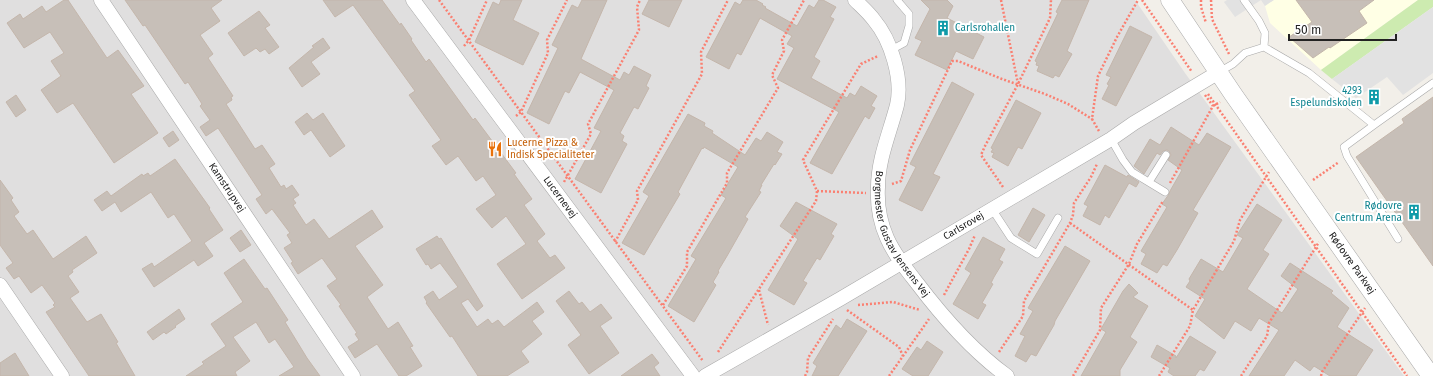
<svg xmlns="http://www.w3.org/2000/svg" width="1433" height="376" font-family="'Fira Sans',sans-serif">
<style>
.residential{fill:#e0dfdf}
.education{fill:#ffffe5}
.grass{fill:#cdebb0}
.parking{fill:#e2e2e2}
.building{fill:#c7bfb8;stroke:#c4b6ab}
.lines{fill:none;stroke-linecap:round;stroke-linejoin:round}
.service-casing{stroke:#a9a9a9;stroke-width:8}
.minor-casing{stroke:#a9a9a9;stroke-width:15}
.tertiary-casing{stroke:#a9a9a9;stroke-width:19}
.path{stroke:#fa8072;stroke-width:2.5;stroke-dasharray:2 2;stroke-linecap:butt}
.service{stroke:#fff;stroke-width:7}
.minor{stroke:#fff;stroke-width:14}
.tertiary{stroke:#fff;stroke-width:18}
.labels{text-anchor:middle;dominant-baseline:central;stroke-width:4;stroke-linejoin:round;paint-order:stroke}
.culture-label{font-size:10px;fill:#0d838f;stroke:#fff;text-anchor:end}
.food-label{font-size:10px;fill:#c56008;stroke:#fff;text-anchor:start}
.street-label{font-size:10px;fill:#222;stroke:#fff}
</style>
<rect width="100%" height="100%" fill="#f2efe9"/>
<path class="residential" d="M0 0H1135L1185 73 1404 376H0Z"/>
<path class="education" d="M1267 0H1418L1321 70 1270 23 1265 6Z"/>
<path class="grass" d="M1418 0H1433V7L1332 79 1321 70Z"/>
<path class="parking" d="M1227 0H1274L1265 6 1261 0 1235 17 1224 2Z
M1433 7V73L1403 95 1387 77 1356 98 1332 79Z"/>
<path class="building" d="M64 0H68L107 58 118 50 144 86 131 94 158 133 114 163 73 103 57 113 41 90 61 76 51 61 64 53 50 32 24 48 7 23 20 14 23 19 42 6 46 12Z
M125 0H222L211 8 220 21 200 35 213 54 208 58 233 96 231 97 232 100 226 104 255 149 262 145 275 164 269 168 281 187 284 185 286 189 292 185 299 195 293 199 296 203 293 205 306 225 314 219 329 239 372 210 383 227 355 246 383 285 367 297 388 329 398 322 413 346 410 347 422 366 406 376H399L377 344 355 358 348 347 359 340 355 334 357 333 339 306 341 305 327 286 337 279 322 258 298 274 291 263 293 262 284 248 292 243 287 235 290 233 272 209 266 214 256 199 262 195 218 128 206 136 200 127 210 120 200 106 202 104 188 82 185 84 145 25 143 26Z
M323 0H382L400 25 401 23 412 39 411 40 426 62 429 59 473 120 475 118 516 173 514 174 532 199 524 205 545 234 537 241 550 258 555 255 565 268 522 299 497 264 526 244 506 216 492 228 476 209 496 195 483 176 476 181 458 156 446 165 432 146 441 140 409 95 415 91 353 5 335 17Z
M501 0H522L513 20 539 33 523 65 475 42 493 2 499 5Z
M582 0H607L581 59 620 80 624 72 629 75 634 66 651 75 646 86 649 88 638 109 634 107 620 133 624 136 622 141 627 144 601 193 575 179 601 131 594 128 614 90 580 72 569 93 565 91 549 124 527 113 558 48 552 45 572 5 578 8Z
M649 0H682L669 27 642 14Z
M743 0H756L763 4 762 5 766 7 765 8 797 26 809 5 814 8 819 0H823L836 7 830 17 834 19 814 57 820 61 811 78 847 98 850 93 855 96 861 86 877 96 871 106 875 108 869 119 865 116 832 174 810 163 839 112 777 79 794 48 787 44 792 36 760 18 741 55 737 53 729 69 706 57 735 2 740 5Z
M921 0H947L953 6 947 18 984 37 973 59 956 51 947 70 915 55 922 41 915 38 930 9Z
M1062 0H1089L1067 51 1072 54 1059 77 1055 75 1053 78 1037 71 1039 66 1036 65 1037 62 1035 61 1058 13 1056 12Z
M1296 0H1374L1359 11 1367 23 1330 48 1329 47 1313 58 1289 37 1312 22Z
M259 11 270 25 265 28 279 47 269 54 265 49 260 52 256 48 244 56 228 33Z
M1130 26 1152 37 1116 106 1102 99 1109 85 1107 84 1111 77 1106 75Z
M323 38 330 48 311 62 320 74 302 87 289 68 314 47 312 46Z
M952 82 974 94 933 174 940 177 922 211 899 200 916 167 910 164Z
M16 95 26 110 16 117 6 102Z
M1433 97V266L1356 157 1404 123 1402 119Z
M1016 100 1041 113 1022 149 1018 147 1008 166 992 157 994 153 991 152 993 149 991 148Z
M307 113 313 120 323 113 345 146 330 157 311 130 304 135 295 122Z
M688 114 705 123 704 126 713 131 712 133 745 155 756 138 761 141 767 132 783 142 777 152 782 154 775 165 774 164 761 185H762L759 191 761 192 745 217 748 219 727 256 718 271 719 272 713 282 716 285 694 322 668 306 696 259 691 256 726 198 721 195 738 167 704 147 703 149 702 148 678 192 680 194 644 255 622 243 649 196 643 192Z
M1171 127 1199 145 1207 133 1231 147 1193 210 1198 213 1177 250 1167 266 1163 264 1157 273 1141 264 1146 254 1141 251 1167 207 1162 204 1169 194 1170 191 1182 170 1168 160 1171 155 1169 151 1167 150 1163 151 1160 155 1157 153 1144 174 1134 166 1150 139 1160 145Z
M173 131 179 140 169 147 163 138Z
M175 159 210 208 209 209 223 230 204 243 213 256 198 266 194 260 154 287 142 269 152 263 154 267 192 241 174 214 168 218 151 192 121 212 115 202 102 211 94 200 107 191 111 196 142 174 143 176 148 173 150 176Z
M1105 165 1127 177 1128 175 1139 182 1136 187 1129 183 1109 218 1105 215 1100 225 1083 216 1088 206 1084 204Z
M0 180 13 198 11 200 19 212 14 216 27 234 33 230 53 259 86 236 97 253 72 270 73 272 68 276 79 292 70 298 87 322 101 314 118 342 116 343 135 376H89L46 312 55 307 53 305 55 303 42 285 31 293 19 276 14 279 6 268 13 263 0 245Z
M796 202 837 224 831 234 834 236 820 260 817 258 803 281 807 283 794 305 768 290 798 239 780 226Z
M1257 204 1282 220 1263 250 1269 254 1247 289 1282 313 1298 289 1281 276 1290 263 1333 291 1331 293 1349 308 1337 327 1373 350 1356 376H1330L1314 366 1310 371 1295 360 1284 376H1249L1279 330 1259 318 1251 331 1235 321 1224 339 1195 316 1205 299 1186 287 1190 281 1189 279 1201 259 1223 272 1243 238 1237 235Z
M1033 208 1045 215 1029 242 1018 235Z
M241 230 251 245 240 252 230 238Z
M437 236 439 239 441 238 483 306 477 311 468 299 461 303 477 327 488 319 492 324 498 320 504 327 537 302 544 312 532 321 542 334 521 351 529 362 507 376H478L452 336 450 337 426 303 427 302 424 297 433 291 439 300 458 287 440 263 431 269 428 264 426 265 416 249Z
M983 237 1005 249 999 260 1003 262 994 277 991 283 993 284 982 303 986 305 978 319 953 304 971 273 965 269Z
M1065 246 1090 261 1055 321 1054 325 1036 356 1031 354 1026 362 1015 356 1025 336 1020 334 1033 311 1028 308Z
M244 259 265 289 267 288 288 320 285 322 307 358 320 376H279L294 367 275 339 269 343 256 322 233 337 250 361 235 372 237 376H186L204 364 202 362 226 346 211 324 243 302 224 273Z
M1129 284 1138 293 1133 297 1148 306 1130 337 1137 342 1120 370V376H1081L1106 332 1101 329 1123 291Z
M569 291 579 304 582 302 590 312 601 304 612 318 600 326 619 353 589 374 568 345 581 335 556 301Z
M179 309 185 319 175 326 176 327 166 334 164 332 153 340 147 332Z
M847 319 867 331 856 348 838 376H812L817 366 813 363 836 325 841 329Z
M1190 336 1216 352 1204 371 1200 369 1195 376H1174L1168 372 1170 368 1151 357 1157 345 1176 356V358Z
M927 341 943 352 928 376H913L902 369 917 347 921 350Z
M15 353 29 376H0V363Z
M652 354 659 363 654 367 660 376H621Z"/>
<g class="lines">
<g class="service-casing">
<path id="service" d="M1244 0 1259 21 1265 33 1264 47
M891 50 904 43 909 26V14L897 0
M1219 72 1233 64 1245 53 1264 47 1309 73 1374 125 1433 83
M1374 125 1344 147 1347 156 1398 239
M1111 139 1123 160 1132 172 1165 192
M1149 182 1166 155
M992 209 1011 238 1037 254 1058 218"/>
</g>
<g class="minor-casing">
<g id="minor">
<path id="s1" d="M101 0 353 376"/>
<path id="s2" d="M413 0 693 376"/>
<path id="s3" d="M855 0C861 6 869 13 874 20 891 40 903 79 897 105 890 132 878 159 878 187 877 204 880 222 887 238 894 254 906 269 917 283 942 316 974 352 1007 376"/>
<path d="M0 285 62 376"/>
<path id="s4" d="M705 376 840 299 1111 139 1134 123 1219 72"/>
</g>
</g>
<g class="tertiary-casing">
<g id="tertiary">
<path id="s5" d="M1170 0 1233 94 1431 376"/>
</g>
</g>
<path class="path" d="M439 0 703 361
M1001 0 1018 84
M1142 0 1192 72
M1201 0V7L1206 23
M1211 0 1212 19 1229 54
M464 46 469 40 487 0
M1208 94 1407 376
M1205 95 1213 106
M516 116 521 112 548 53 547 40 567 0
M1099 131 1092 119 1098 76 1117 37 1138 0
M1313 180 1339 162
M564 182 591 134 588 124 639 30 637 7 640 0
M1170 183 1213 106 1220 102
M892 184 901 181 910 150 952 61H958L1002 79 1045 94 1068 104 1092 119
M1003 187 981 155 985 146 1018 84 1050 18 1051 0
M817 191 866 193
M1070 223 1193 310
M615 242 638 200 637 191 702 74 701 52 728 0
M759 290 768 325
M944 295 969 249 975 235
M663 305 687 266V252L727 183V173L778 88 772 75 784 51 782 40 804 0
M858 305 893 302 920 310
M847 310 899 347 903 356
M718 352 816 201 817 191 803 160 861 64 878 56
M999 352 1023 316 1024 301 1070 223 1073 215 1074 203 1091 177 1097 164
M805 376 807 372 808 358 833 319
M889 376 929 319
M1073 376 1100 330 1101 308 1129 264 1137 244 1163 201
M1159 376 1190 326 1193 310 1234 241 1240 220 1269 172
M1241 376 1267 336 1269 323 1319 242
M1321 376 1322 372 1365 308"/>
<use href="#service" class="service"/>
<use href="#minor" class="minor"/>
<use href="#tertiary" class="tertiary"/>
</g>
<defs>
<g id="building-bare" transform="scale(1.2)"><path d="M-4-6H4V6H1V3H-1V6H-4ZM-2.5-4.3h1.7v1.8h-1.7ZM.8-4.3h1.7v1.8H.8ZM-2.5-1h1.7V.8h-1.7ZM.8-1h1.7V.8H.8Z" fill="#0f9aa8" stroke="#fff" stroke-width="2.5" paint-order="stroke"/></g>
<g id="restaurant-bare" transform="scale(1.2)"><path d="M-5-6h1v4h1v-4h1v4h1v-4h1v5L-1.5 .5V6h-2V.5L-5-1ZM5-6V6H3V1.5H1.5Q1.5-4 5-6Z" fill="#e8710a" stroke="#fff" stroke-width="2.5" paint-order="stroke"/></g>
</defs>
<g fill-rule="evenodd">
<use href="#building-bare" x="943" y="28"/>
<use href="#building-bare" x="1374" y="97"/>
<use href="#restaurant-bare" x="495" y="149"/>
<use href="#building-bare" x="1414" y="212"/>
</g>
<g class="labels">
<g class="culture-label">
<text x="955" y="28" text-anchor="start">Carlsrohallen</text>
<text x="1362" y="91">4293<tspan x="1362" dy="12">Espelundskolen</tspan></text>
<text x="1402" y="206">Rødovre<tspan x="1402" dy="12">Centrum Arena</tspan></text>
</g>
<g class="food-label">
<text x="507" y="143">Lucerne Pizza &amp;<tspan x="507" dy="12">Indisk Specialiteter</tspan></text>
</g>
<g class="street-label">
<text stroke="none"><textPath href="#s1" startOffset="226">Kamstrupvej</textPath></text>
<text stroke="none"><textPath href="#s2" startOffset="246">Lucernevej</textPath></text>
<text stroke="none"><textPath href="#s4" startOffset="299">Carlsrovej</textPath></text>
<text stroke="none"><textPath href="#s3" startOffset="256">Borgmester Gustav Jensens Vej</textPath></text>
<text stroke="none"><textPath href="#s5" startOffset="320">Rødovre Parkvej</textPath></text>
</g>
</g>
<path d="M1289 34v6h107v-6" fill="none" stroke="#222222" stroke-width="2"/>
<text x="1295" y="34" font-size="12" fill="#222222" stroke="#ffffff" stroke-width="3" paint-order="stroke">50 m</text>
</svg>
